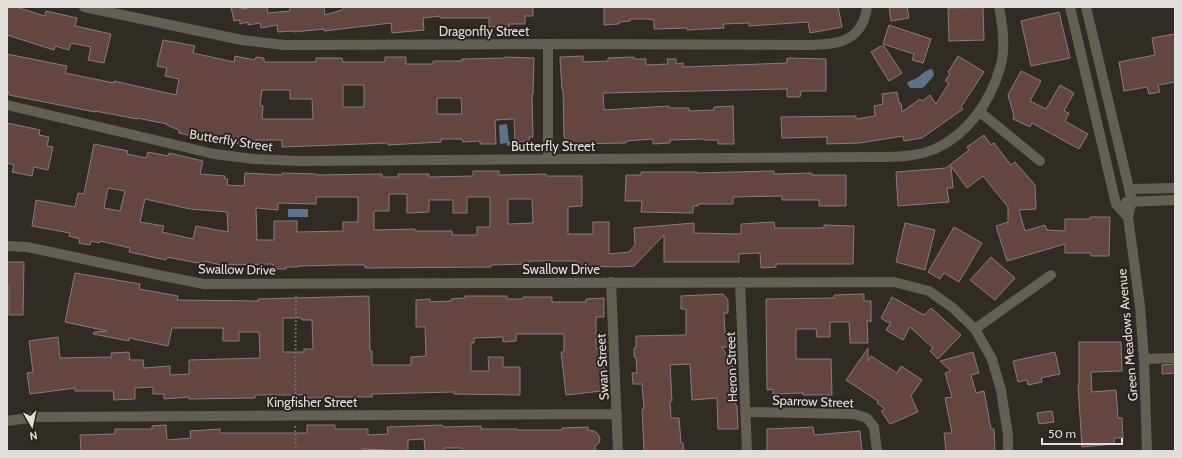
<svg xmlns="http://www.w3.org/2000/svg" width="1182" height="458" font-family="Cabin,sans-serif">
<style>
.water{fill:#5c738b}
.building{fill:#654540;stroke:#877d7c;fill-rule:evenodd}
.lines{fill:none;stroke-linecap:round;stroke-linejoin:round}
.path{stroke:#6d6964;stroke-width:2;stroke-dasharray:2 2;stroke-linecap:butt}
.minor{stroke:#635f52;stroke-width:10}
.labels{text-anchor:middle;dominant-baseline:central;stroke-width:3.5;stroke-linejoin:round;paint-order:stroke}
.street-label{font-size:13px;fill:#e2dedb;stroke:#26211c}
</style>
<rect width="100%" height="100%" fill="#302b25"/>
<path class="water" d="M932 69 934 74 933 77 924 87 921 88H910L907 83C910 80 913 80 917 78 922 75 925 70 932 69Z
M507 124 509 142H510L511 145 507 146V143L500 144 499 125Z
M288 209H308V217H288Z"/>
<path class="building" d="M7 7H16L45 16 46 11 77 18 75 26 111 34 104 63 88 60 91 47 71 43 69 50 55 46 54 50 7 35Z
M231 7H242V9L254 7H267L268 13 290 11V7H324L325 15 342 10 345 7H533V16H525V24H509V27H489V18H440V16L423 18 424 30 392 33 391 23 324 31V29L294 32V31L278 32 277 25 261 28 260 23 248 25V22L240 24V20L234 21Z
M604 7H838L842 27 810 33 808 22 749 26V23L723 24 724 28 687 30V28L654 29V20L647 19H630V21L619 22V24L604 25Z
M889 7H907L909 18 891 21Z
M983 7 984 40 949 41 948 8Z
M1059 12 1070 58 1031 66 1021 21Z
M889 25 931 39 923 63 912 60 914 54 883 44Z
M1175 34V82L1158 85 1160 92 1149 94 1147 87 1124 91 1119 62 1155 55 1152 38Z
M163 40 195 46 193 53 234 62 235 56 255 60 256 57 264 58V62H316V58H342L343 62H385V57H406V64H433V61H462V59L505 58V57L534 58 533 94H532L533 137H529V141L515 142 514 119 495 120 496 144H480V141L463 142 462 139H441V142L388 145V143L282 147V140H256L255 146 233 143 234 138 215 136 214 141 179 133V130L167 125V124L137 118V119L95 111V112L9 95V92L7 91V54L67 66 65 73 114 83V81L176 95 179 79 165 76 167 68 157 66ZM343 85H364V107H343ZM262 90H290V99H312L313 119H262L263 106 260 105ZM437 98H461L462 114H437Z
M881 46H884L902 73 889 81 871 52Z
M583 56V62L608 61V58L634 57V59H646V65L668 64 667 59H676V64L683 63V67L787 63V58L826 59V91H801L800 97H787V89L603 93 604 110 669 106V108H689V111L714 110V107L733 106 734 144H718V140H704V139L670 140V143L653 144V139L626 141V143L571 144 564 137 563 90H562L560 57Z
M958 56 984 72 961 107 963 109 922 138 904 141 903 136 860 143 827 144V137L782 138 781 117 856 116V119L875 116 874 106 883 104 882 94 897 92 899 103H901L902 112 920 99 922 101 930 95 936 104 949 83 945 81 950 74 948 72Z
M1021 71 1041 81 1030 101 1046 109 1060 85 1074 93 1064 111 1069 113 1065 121 1088 134 1079 149 1032 123 1030 127 1013 119 1014 116 1008 95Z
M7 123 40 130 39 135 49 137 47 146 53 147 48 170 34 167 32 176 12 172 14 165 7 163Z
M984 135 991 145 994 143 1011 165 1015 162 1035 185 1036 209 1019 210 1025 231 1045 225 1047 230 1065 231V219H1090V217H1110L1109 256H1091V253H1065V244L1007 261 996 226 1008 222V207L983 176 967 188 951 166 953 188H947L949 202 898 206 896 172 946 168 969 150 967 147Z
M94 144 128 151 127 154 146 158 148 152 168 156 169 153 203 161 200 174 225 176V179H228L227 185 244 186 245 173 282 175V173L316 174V175L382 174V177H398V174H429V177L473 176V171H499V175L546 174V176H582V206L568 207V234H593V222H609V254L629 252 635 245 634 228 694 223V233L741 234V224L774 222 775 228H824V225L854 226 853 264H776V267L761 268 760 253 739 254V262H664V235L634 266 618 267 576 266V261H529V264L491 265V267L365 268V265H341L298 266V267H286V269H273V264L221 265 204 261 203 264 167 257 166 260 129 252 130 248 100 241 99 243 91 241 90 245 79 243 80 239 69 236 70 233 32 226 36 200 75 207 78 193 84 194ZM108 188 125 191 120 211 104 208ZM389 194H407V213L429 212V200H453V213H467V197H490V227H477V235H452V231H415V229L374 230V211H389ZM316 197H358V222H343V231L297 232V221H274V240H257L256 208 278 210V203L316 204ZM145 199 190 209 227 212 228 232 196 226 193 239 162 232 164 226 140 222ZM508 199H532L533 223 508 224Z
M774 171V174L812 173V175H846V206H819V200H782V196L733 197V204H698V206H693V213L641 212 642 201H625L626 175H641V172H697V173Z
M905 223 935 230 925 270 896 262Z
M954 227 982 243 959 282 944 273 940 279 928 272Z
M991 257 1015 278 995 300 970 280Z
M7 262H24L23 315H9V286H7Z
M75 273 140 284 139 289 178 296 177 300 258 301V299L369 296 370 351H372V365H411V357L426 356 425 327H416V300L430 299V302L451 301V299L465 298V296H507V299H523V297H552V302H586V299L604 298V317H596V349L602 348 605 376H601L602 391 566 395 561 352H564V334H516V341L503 342V337L474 338V343H471V371H489L488 357H503V367H520V395L454 394V392L372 394V397H335V398H304V395H255V398L189 399V397L164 399V394H153V387L135 388V399L114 400 113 391H75V388L30 394 27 373 33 372 29 341 58 337 60 358 112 357 111 353 129 352 130 360H143L144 368 170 366V375L189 374V360L260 358 259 332H239V341H223V328H172L168 346 129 338V341L93 334 94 332 107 331 65 322ZM283 318H302V320H312L313 349H304V352H283Z
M723 294 728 300V313H724L725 333H728L729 347H722L733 367 736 406H737L738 429H718L717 398 692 400 690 364 670 365 672 401H670L671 418H679L681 443H683L684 451H644L642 409H644L642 384H633L632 373H637L636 357H634V348H636V336L686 335V309H681V296Z
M864 294V301H871V322L867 320 868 343H850L849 322H830V337H817L816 329H796V359H831L832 395H803V393L773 394V389L767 390 766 299 834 298V295Z
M892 297 924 315 931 308 961 335 938 359 930 351 933 348 910 327 903 340 886 330 891 322H887L881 318Z
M1079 342H1121L1122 371 1091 372 1092 392 1116 390 1118 418H1122L1123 438H1114V444L1082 447 1078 385H1079Z
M868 348V361L871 356 897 373 901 366 922 380 911 396 918 412 890 424 881 411 885 409 877 403 878 401 846 380Z
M973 352 979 373 971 375 976 393 984 391 991 429H994L995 451H946L944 433H952L945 398 952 397 945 373 951 371 940 361Z
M1055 352 1060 374 1041 378 1042 382 1028 385 1027 380 1018 382 1013 361Z
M1175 364V373L1162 374V365Z
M1052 411 1054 422 1039 424 1037 413Z
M166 425 167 440 191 438 190 431 206 430 220 429V433H307V425H335V429H368V435L388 434 387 427 442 425 443 427 481 426V429H517V430H562V428L588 427V430L594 431 598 434 600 439 599 443 595 446 596 451H462V448H444V451H425L424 439 408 440V451L362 449 363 451H81L80 435 115 434V429H152V426Z
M813 427 814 435 860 431 862 451H767V429Z"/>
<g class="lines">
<path class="path" d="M295 406 296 294
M295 426 296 451"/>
<path class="minor" d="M84 7 242 40 284 45 548 44 811 45C832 44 853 44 863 22 865 18 866 12 867 7
M1070 7 1116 204 1128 217
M1086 7 1132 201 1128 217 1140 306 1144 359 1147 451
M548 44V159
M7 105 214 154 254 159 299 161 874 157C895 157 916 157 935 149 968 134 990 102 1000 68 1006 49 1003 26 999 7
M980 112 1040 161
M1130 189 1175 188
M1126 202 1175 200
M7 246 27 247 163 276 204 284 894 282 929 291 953 308 975 329 992 359 1001 390 1008 435V451
M611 282 618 451
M740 282 747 451
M975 329 1051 275
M1144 359 1175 358
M746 412 854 414 867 418 874 427 877 451
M7 421 36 417 617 414"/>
</g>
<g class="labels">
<g class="street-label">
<text x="484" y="31">Dragonfly Street</text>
<text transform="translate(231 140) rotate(9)">Butterfly Street</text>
<text x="553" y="146">Butterfly Street</text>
<text transform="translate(237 269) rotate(1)">Swallow Drive</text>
<text x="561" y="269">Swallow Drive</text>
<text transform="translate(1127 335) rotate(-95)">Green Meadows Avenue</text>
<text transform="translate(602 367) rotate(-93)">Swan Street</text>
<text transform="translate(731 367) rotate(-92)">Heron Street</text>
<text transform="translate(813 401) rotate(2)">Sparrow Street</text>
<text x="312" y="402">Kingfisher Street</text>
</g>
</g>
<rect width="1182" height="458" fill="none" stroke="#e2dedb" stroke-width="16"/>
<g transform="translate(32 426) rotate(171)" stroke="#26211c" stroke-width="3" paint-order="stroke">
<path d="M0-3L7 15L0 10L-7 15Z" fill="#e2dedb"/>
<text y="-6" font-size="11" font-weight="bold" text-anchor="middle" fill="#e2dedb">N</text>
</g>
<path d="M1042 438v6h80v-6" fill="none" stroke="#e2dedb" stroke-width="2"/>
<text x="1048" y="438" font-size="12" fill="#e2dedb" stroke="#26211c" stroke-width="3" paint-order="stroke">50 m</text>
</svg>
